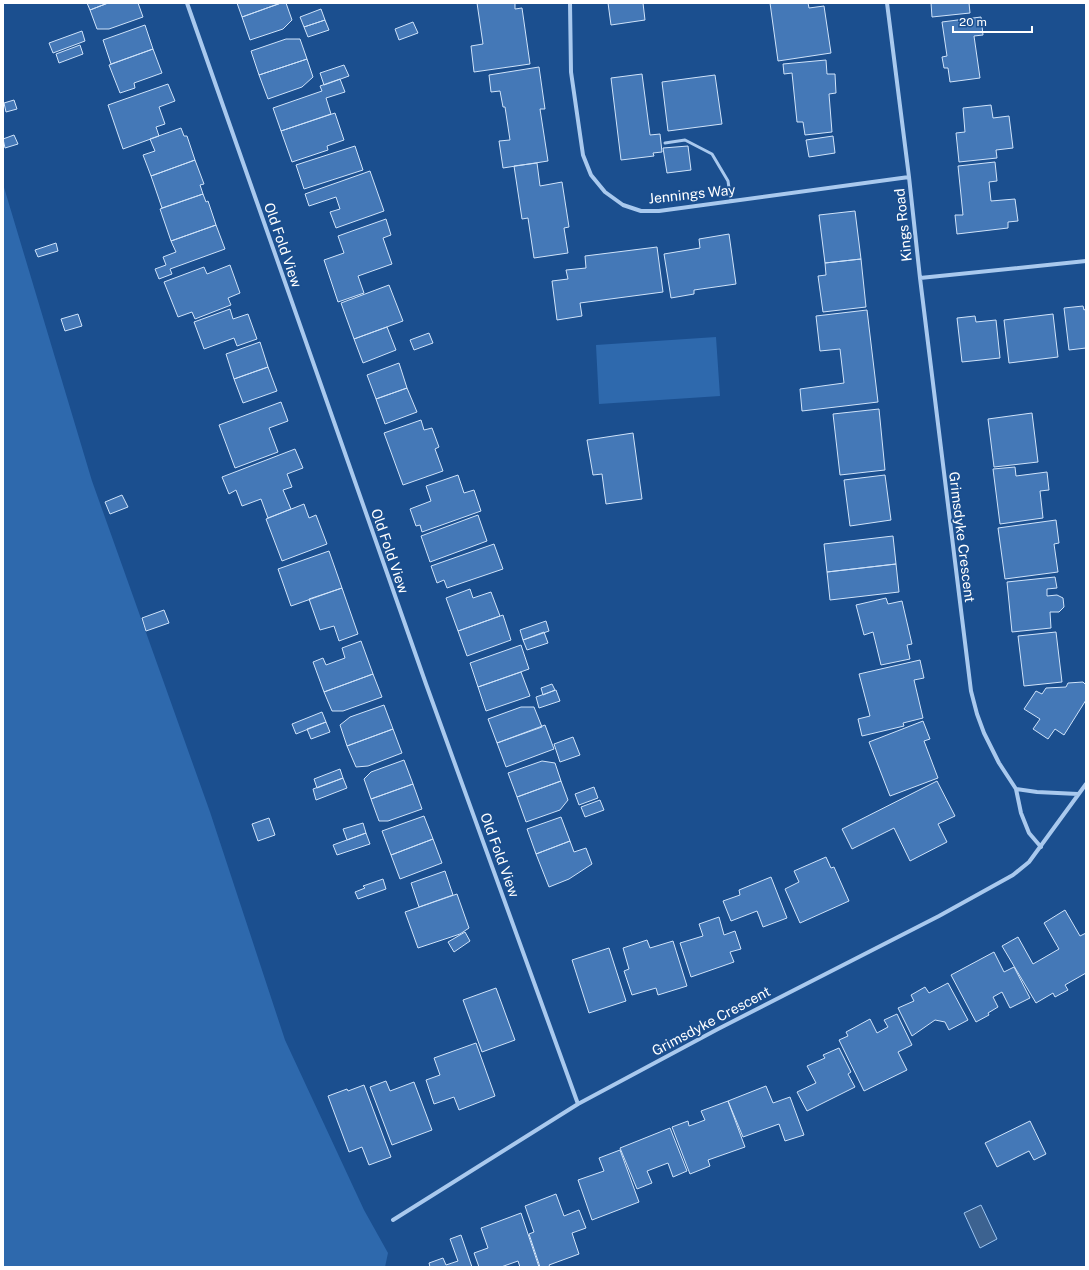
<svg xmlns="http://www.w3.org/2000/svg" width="1089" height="1270" font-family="'Public Sans',sans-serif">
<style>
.green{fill:#2e69ad}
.water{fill:#3c6290;stroke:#9cc4f0}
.building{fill:#4478b7;stroke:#cfe3fa}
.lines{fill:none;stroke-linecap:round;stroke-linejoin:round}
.service{stroke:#a9c9ee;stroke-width:3}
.minor{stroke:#a9c9ee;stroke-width:4}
.labels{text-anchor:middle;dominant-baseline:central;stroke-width:3.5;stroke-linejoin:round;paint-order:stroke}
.street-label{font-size:14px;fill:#fff;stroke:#1b4f8f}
</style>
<rect width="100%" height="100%" fill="#1b4f8f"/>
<path class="green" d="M3 184 92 481 210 812 285 1040 364 1210 388 1253 385 1267H3Z
M716 337 720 396 599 404 596 345Z"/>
<path class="water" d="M981 1205 997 1239 980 1248 964 1213Z"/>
<path class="building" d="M87 3H108L90 10Z
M108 3H138L143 17 109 29H97L90 10Z
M237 3H281L242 17Z
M281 3H286L292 20 283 29 250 40 242 17Z
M477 3H515V9L522 8 530 64 474 72 471 46 483 44Z
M608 3H643L645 20 611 25Z
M770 3H808L809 8 824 6 831 53 778 61Z
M931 3H969L970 13 932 17Z
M321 9 325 20 304 27 300 17Z
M981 17 983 35 974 36 980 78 950 82 948 68H944L942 57 947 56 942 22Z
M325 20 329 30 308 37 304 27Z
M413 22 418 33 399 40 395 29Z
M145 25 153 49 111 64 103 40Z
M82 31 85 41 53 53 49 43Z
M286 39H300L307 59 259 75 251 51Z
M80 45 83 54 59 63 56 54Z
M153 49 162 73 134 83 135 88 120 93 109 65Z
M307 59 313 77 302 87 268 99 259 75Z
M826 60 827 74H835L836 93 829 94 832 132 805 135 803 122H797L792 73 784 74 783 64Z
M344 65 349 76 324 85 320 73Z
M539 67 545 109H540L548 161 503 168 499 141 510 140 505 107H503L500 91 491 92 489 75Z
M642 74 650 135 660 134 662 152 653 153 654 156 621 160 611 78Z
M715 75 722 124 668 131 662 82Z
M340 79 345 92 326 98 331 114 281 131 273 108 322 91 320 86Z
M168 84 175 101 159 107 165 124 156 127 159 136 123 149 108 105Z
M14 100 17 109 6 112 4 103Z
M991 105 993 118 1009 116 1013 148 996 150 997 158 959 162 956 133 965 132 963 108Z
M335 113 344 140 327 146 328 150 292 162 281 131Z
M181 128 184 136H187L195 160 151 176 143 155 155 151 150 139Z
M14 135 18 144 5 148 3 139Z
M833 136 835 153 809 157 806 140Z
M355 146 363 170 304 189 296 165Z
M688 146 691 170 667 173 663 148Z
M195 160 204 184 200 185 203 194 162 208 151 176Z
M995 162 997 181 989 182 991 201 1015 199 1018 221 1008 222V228L957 234 955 215H963L958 166Z
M537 163 540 186 562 182 569 227 564 228 568 253 534 258 528 218 522 219 514 166Z
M370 171 384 211 336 228 330 212 340 209 336 197 309 206 305 194Z
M203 194 206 202 208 201 216 225 171 241 160 209Z
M855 211 861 259 825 263 819 215Z
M386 219 391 235 383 238 392 264 358 276 364 293 338 302 324 260 344 253 338 236Z
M216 225 225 249 170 269 172 274 159 279 155 269 166 265 163 257 176 252 171 241Z
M729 234 736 284 694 290V294L671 298 664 254 700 248 699 239Z
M56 243 58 251 38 257 35 250Z
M657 247 663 292 580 303 582 316 557 320 552 281 568 279 566 270 586 268 585 256Z
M861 259 866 307 823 312 818 276 826 275 825 263Z
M230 265 240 293 228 298 231 305 195 319 192 312 178 317 164 282 204 267 207 274Z
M389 285 403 321 354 339 341 303Z
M1083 306 1084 310 1086 309V348L1069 350 1064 308Z
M230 309 233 319 248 314 257 339 237 346 234 338 204 349 194 322Z
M867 310 878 402 802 411 800 389 844 383 840 349 820 351 816 316Z
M78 314 82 326 65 331 61 319Z
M1053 314 1058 357 1009 363 1004 320Z
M975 316 976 322 996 320 1000 358 962 362 957 318Z
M387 327 396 350 363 363 354 339Z
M429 333 433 343 414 350 410 340Z
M260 342 268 367 234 379 226 354Z
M399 363 407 388 376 399 367 375Z
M268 367 277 391 243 403 234 379Z
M407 388 417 412 385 424 376 399Z
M281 402 288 421 269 428 278 452 235 468 219 425Z
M879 409 885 470 840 475 833 414Z
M1032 413 1038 462 994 467 988 419Z
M421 420 424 430 432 428 439 447 435 449 443 471 403 485 384 433Z
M633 433 642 499 606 504 602 474 593 475 587 440Z
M295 449 303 468 287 474 292 487 283 490 291 509 268 518 261 499 242 506 236 490 229 494 222 477Z
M1015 467 1016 476 1047 472 1049 490 1040 491 1043 518 1000 524 993 469Z
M458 475 464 493 474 490 481 511 422 532 420 525 416 526 410 509 431 501 426 486Z
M885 475 891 520 850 526 844 480Z
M122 495 128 507 110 514 105 502Z
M304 504 309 518 316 515 327 544 282 561 266 519Z
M478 515 487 541 430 562 421 536Z
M1056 520 1059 543 1054 544 1058 572 1005 579 998 528Z
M893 536 896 564 827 572 824 544Z
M494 544 503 569 447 588 444 580 437 583 431 566Z
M329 551 342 588 291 606 278 569Z
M896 564 899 592 830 600 827 572Z
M1055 577 1057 588 1047 589V596L1057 595 1063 598 1064 607 1059 612H1050L1051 628 1012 632 1007 582Z
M342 588 358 634 339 641 334 626 320 630 309 599Z
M470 589 473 598 491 592 500 616 458 631 446 598Z
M886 598 888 604 902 601 912 644 907 645 910 659 881 665 873 632 864 635 856 605Z
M164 610 169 623 146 631 142 618Z
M503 615 511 640 467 656 458 631Z
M546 621 549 631 523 640 520 630Z
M544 632 548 643 527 650 523 640Z
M1056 632 1062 682 1024 686 1018 636Z
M361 641 373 674 324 692 313 662 323 658 326 665 345 658 342 648Z
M521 645 529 669 478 687 470 663Z
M920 660 924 678 914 680 923 718 903 723 904 726 862 736 858 719 870 716 859 674Z
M521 672 530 696 486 711 478 687Z
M373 674 382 697 343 711H332L324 692Z
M1083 682 1086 685V700L1064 735 1055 729 1048 739 1033 729 1040 719 1024 709 1036 691 1042 694 1046 688 1066 687 1068 683Z
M552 684 555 690 543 695 541 688Z
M556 690 560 701 539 708 536 697Z
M384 705 393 729 347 746 340 725 350 717Z
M521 707H534L542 727 497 743 488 719Z
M322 712 326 722 296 734 292 724Z
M923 721 930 739 924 741 938 778 890 796 869 742Z
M326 722 330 732 311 739 307 729Z
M545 725 554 749 506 767 497 743Z
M393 729 402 753 368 766 356 767 347 746Z
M573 737 580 755 560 762 554 744Z
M404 760 413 784 371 799 364 779 371 772Z
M542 761 555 763 561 781 517 797 508 773Z
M340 769 343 778 317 788 314 779Z
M343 778 347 788 316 800 313 789Z
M561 781 568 800 560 810 526 822 517 797Z
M937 781 955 816 938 824 947 842 910 861 894 828 852 849 842 829Z
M413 784 422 809 388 821H379L371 799Z
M594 787 598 798 579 805 575 794Z
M600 800 604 810 585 817 581 807Z
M424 816 433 839 391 855 382 831Z
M561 817 570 841 536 854 527 829Z
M269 818 275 835 258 841 252 824Z
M363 823 366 833 347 840 343 829Z
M366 833 370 844 337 855 333 845Z
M433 839 442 863 400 879 391 855Z
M570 841 574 852 586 848 592 864 569 879 549 887 536 854Z
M826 857 831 868 834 867 849 901 800 923 785 889 799 882 794 871Z
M445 871 453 895 419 907 411 883Z
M771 877 787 918 763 927 757 911 731 921 723 901 740 895 739 890Z
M383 879 386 889 358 899 355 892 365 888 363 886Z
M457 894 469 928 460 934 418 948 405 912Z
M1065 910 1080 936 1086 933V973L1065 985 1068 990 1055 997 1053 993 1036 1003 1002 946 1018 937 1033 964 1059 949 1044 923Z
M719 917 724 935 735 931 741 949 730 952 734 962 691 977 680 943 703 936 699 924Z
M465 932 470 941 454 952 448 942Z
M647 940 650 948 673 941 687 986 658 995 656 988 632 995 624 971 629 969 623 948Z
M609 948 626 1001 589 1013 572 960Z
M994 952 1004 972 1014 967 1030 998 1010 1008 1002 992 993 997 998 1007 988 1013 989 1015 976 1022 951 975Z
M948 983 968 1020 949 1030 945 1022 935 1020 912 1036 898 1008 914 1001 911 995 925 987 929 993Z
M496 988 515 1040 482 1052 463 1000Z
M897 1014 912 1045 898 1052 907 1070 864 1091 839 1040 848 1036 846 1032 870 1019 877 1033 888 1027 884 1020Z
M476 1043 495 1096 459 1110 454 1097 434 1104 426 1080 440 1075 434 1058Z
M839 1048 851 1072 848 1074 855 1087 807 1111 797 1092 816 1083 807 1066 825 1058 823 1055Z
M386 1081 390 1091 414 1082 432 1130 392 1145 370 1087Z
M364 1085 391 1157 369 1165 362 1147 349 1152 328 1096 347 1089 348 1091Z
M766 1086 773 1103 790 1097 804 1135 785 1141 779 1124 743 1137 728 1101Z
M728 1101 745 1147 708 1160 710 1166 690 1174 672 1127 688 1121 689 1126 705 1120 701 1111Z
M1030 1121 1046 1154 1034 1160 1029 1151 997 1167 985 1143Z
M670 1128 687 1171 673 1177 668 1163 647 1171 652 1183 637 1189 620 1148Z
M620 1150 639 1202 592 1220 578 1180 604 1171 599 1158Z
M556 1194 564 1216 579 1210 586 1228 572 1233 579 1254 549 1265 550 1267H540L529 1234 534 1232 525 1206Z
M521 1213 539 1267H520L518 1261 501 1267H479L474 1253 488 1248 481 1228Z
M461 1235 472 1267H430L429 1263 443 1258 446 1265 458 1261 450 1239Z"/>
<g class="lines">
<path class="service" d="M665 143 685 140 712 154 728 181 731 201"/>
<path class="minor" d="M187 3 426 684 578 1104
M570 3 571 72 583 155 591 175 605 192 623 205 641 211H659L909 177
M887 3 909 177 920 278 1086 261
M920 278 971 691 977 714 984 733 999 763 1016 789 1037 792 1078 794
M1016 789 1021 813 1029 833 1041 847
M393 1220 578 1104 718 1029 939 916 1013 875 1029 862 1086 784"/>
</g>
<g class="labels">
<g class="street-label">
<text transform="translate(692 194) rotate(-6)">Jennings Way</text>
<text transform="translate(903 225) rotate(-96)">Kings Road</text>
<text transform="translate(283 245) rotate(71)">Old Fold View</text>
<text transform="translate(962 537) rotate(83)">Grimsdyke Crescent</text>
<text transform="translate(390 551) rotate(71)">Old Fold View</text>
<text transform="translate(500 855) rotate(70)">Old Fold View</text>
<text transform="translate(711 1021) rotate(-28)">Grimsdyke Crescent</text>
</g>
</g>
<rect width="1089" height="1270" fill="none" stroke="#ffffff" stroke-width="8"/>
<path d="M953 26v6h79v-6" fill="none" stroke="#ffffff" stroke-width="2"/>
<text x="959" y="26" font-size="12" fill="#ffffff" stroke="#1b4f8f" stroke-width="3" paint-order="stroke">20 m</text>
</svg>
